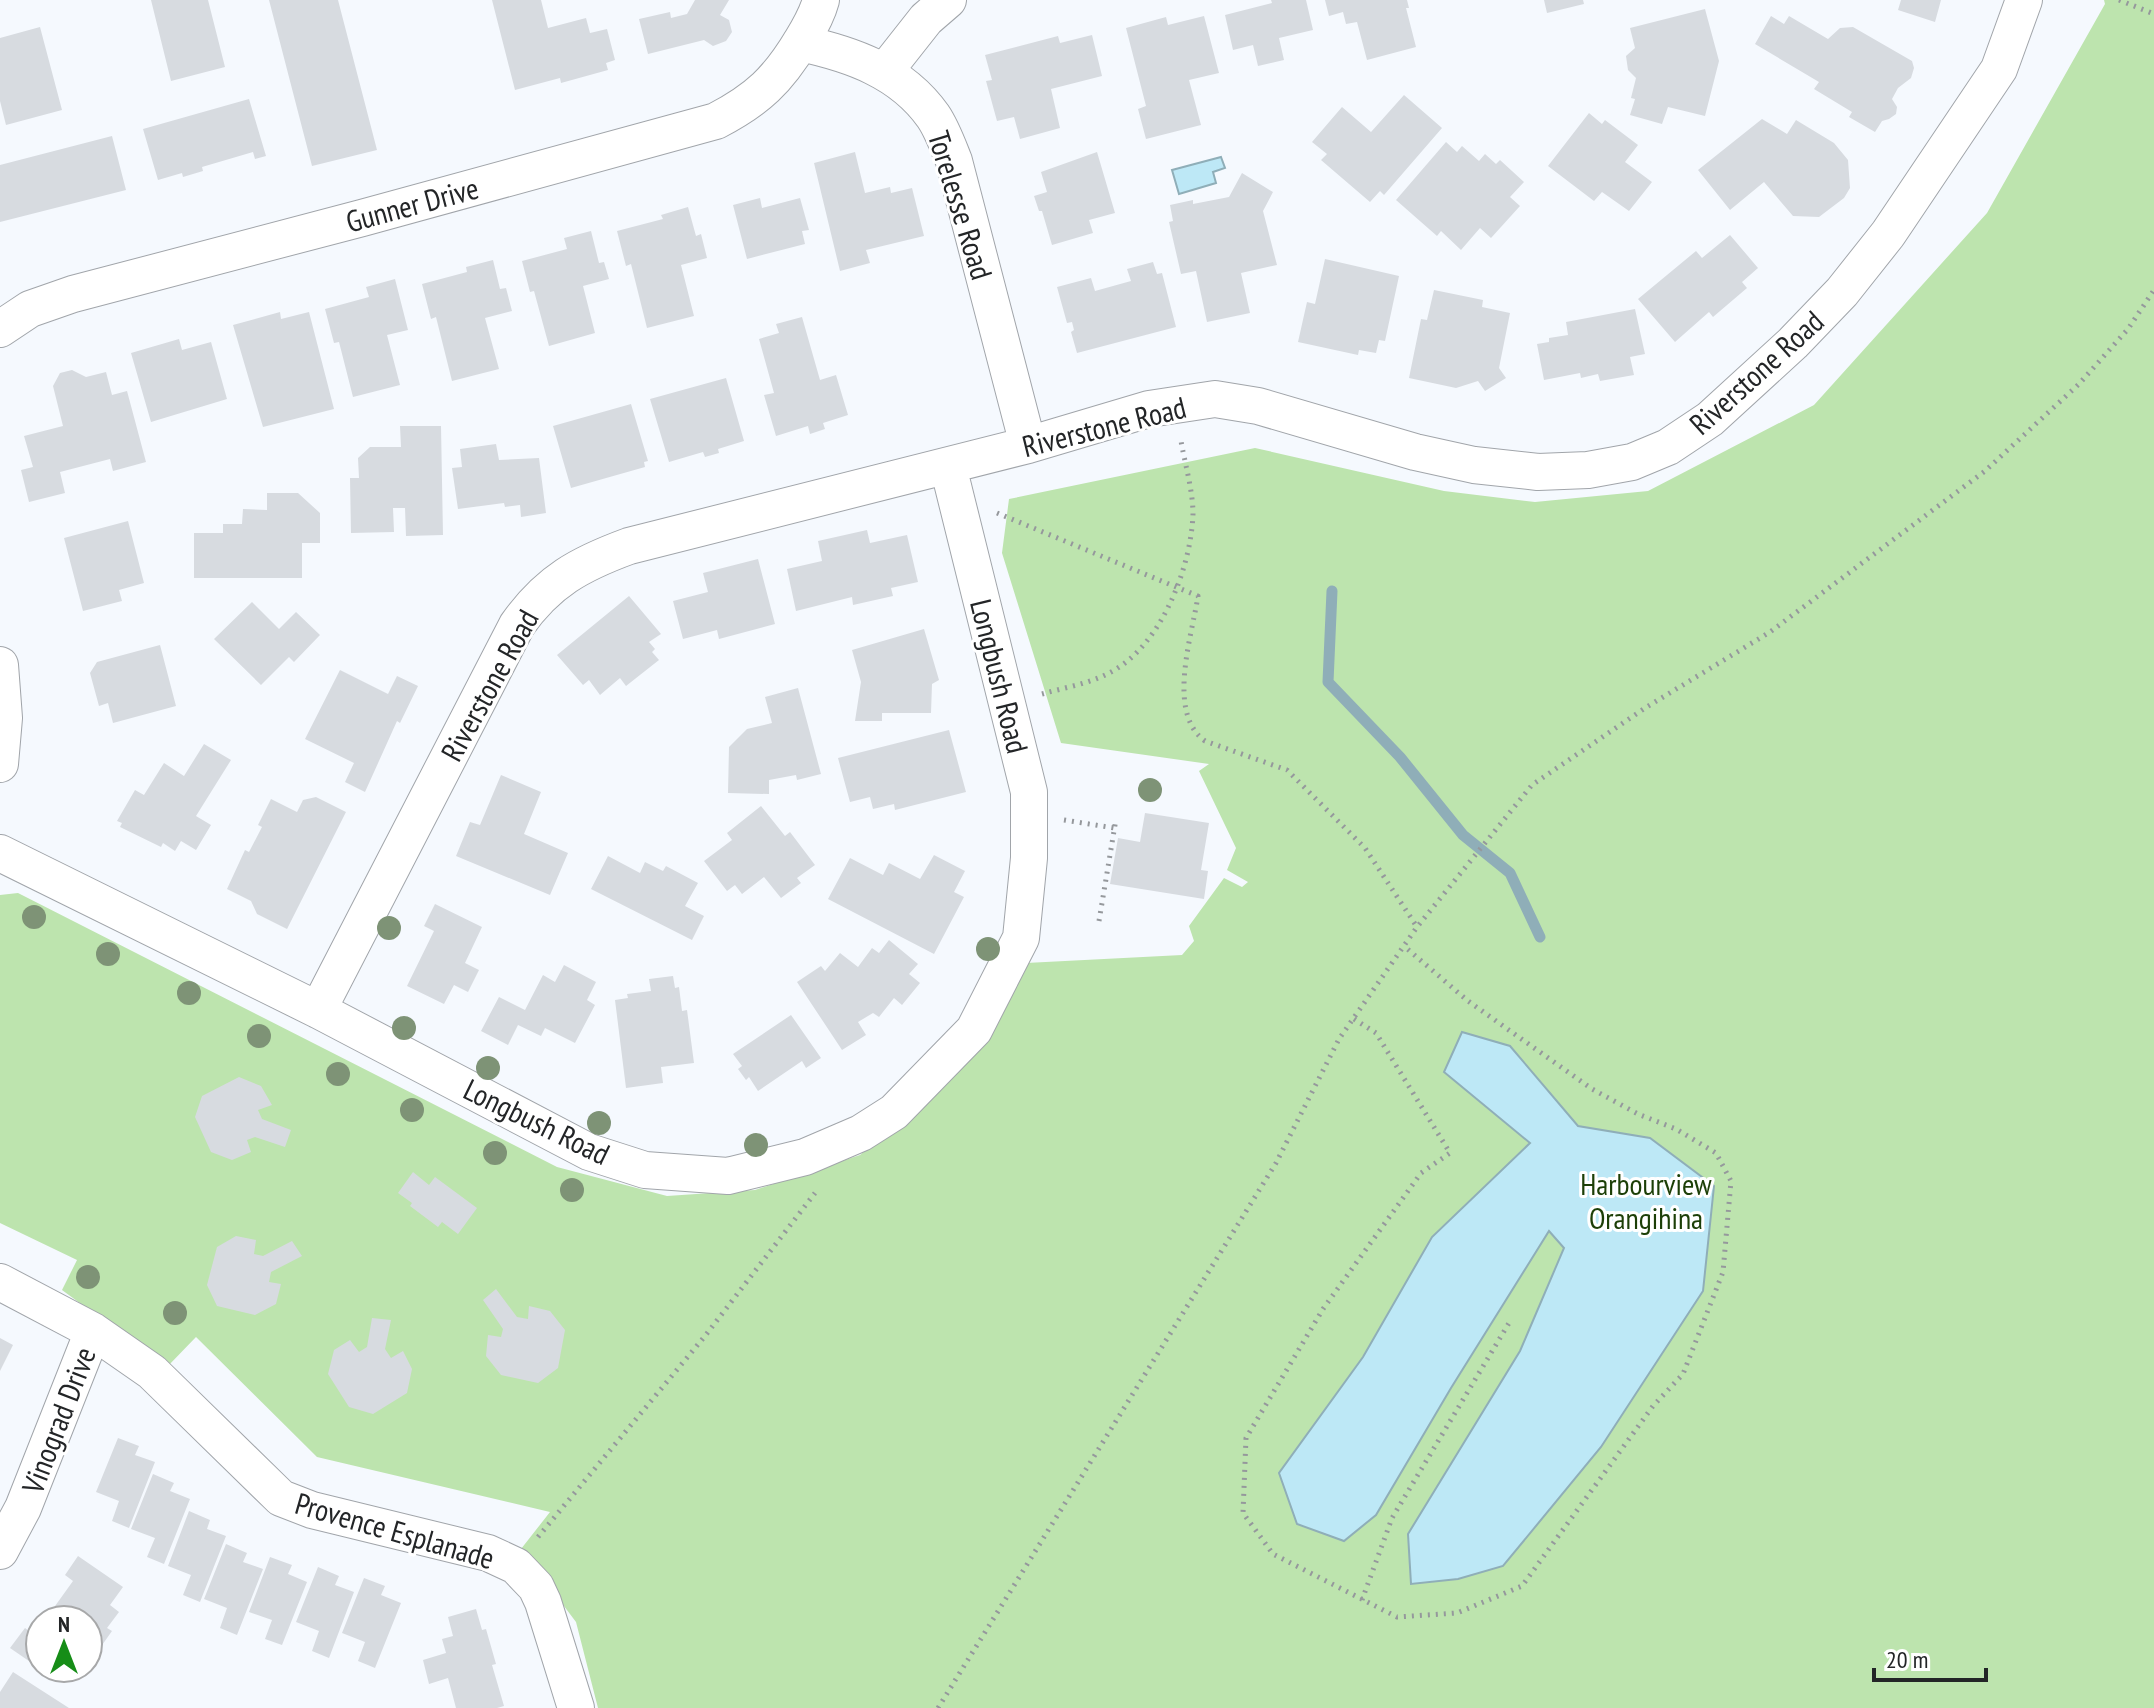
<svg xmlns="http://www.w3.org/2000/svg" width="2154" height="1708" font-family="'PT Sans Narrow',sans-serif">
<style>
.green{fill:#bde4ae}
.water{fill:#bde8f6;stroke:#8faeb8;stroke-width:2}
.lines{fill:none;stroke-linecap:round;stroke-linejoin:round}
.stream{stroke:#8faeb8;stroke-width:11}
.building{fill:#d7dbe0}
.minor-casing{stroke:#a1a5aa;stroke-width:38}
.path{stroke:#95989c;stroke-width:5;stroke-dasharray:2 6;stroke-linecap:butt}
.minor{stroke:#fff;stroke-width:36}
.tree{fill:#7e9376}
.labels{text-anchor:middle;dominant-baseline:central;stroke-width:6;stroke-linejoin:round;paint-order:stroke}
.street-label{font-size:30px;fill:#232527;stroke:#fff}
.park-label{font-size:30px;fill:#1c3f07;stroke:#fff}
</style>
<rect width="100%" height="100%" fill="#f5f9fe"/>
<path class="green" d="M2104 0H2154V1708H598L576 1622 521 1549 550 1512 317 1457 196 1337 167 1367 62 1290 77 1260 0 1223V895L18 893 557 1167 667 1196 755 1190 860 1155 947 1079 1026 963 1182 955 1194 941 1189 926 1224 878 1242 887 1248 882 1227 870 1236 848 1199 771 1209 764 1061 743 1002 553 1009 499 1255 448 1444 491 1535 502 1648 491 1814 405 1987 213 2105 4Z"/>
<path class="water" d="M1221 157 1225 168 1213 172 1216 183 1179 194 1172 170Z
M1462 1032 1510 1046 1578 1126 1650 1138 1714 1186 1703 1291 1601 1447 1503 1566 1458 1579 1411 1584 1408 1534 1520 1351 1564 1248 1549 1231 1451 1388 1376 1515 1344 1541 1297 1524 1279 1473 1363 1357 1432 1237 1530 1143 1444 1072Z"/>
<g class="lines">
<path class="stream" d="M1332 591 1328 682 1400 757 1463 835 1510 873 1540 937"/>
</g>
<path class="building" d="M151 0H208L225 67 171 81Z
M269 0H338L377 150 312 166Z
M492 0H541L548 28 586 18 590 33 607 29 615 60 606 63 608 70 561 83 560 78 515 90Z
M695 0H729L720 15 729 20 732 32 726 41 713 46 704 40 648 54 639 19 670 12 671 18 687 14Z
M1271 0H1306L1313 30 1279 38 1284 60 1258 66 1253 45 1233 50 1225 15 1272 3Z
M1325 0H1407L1409 8H1406L1416 47 1367 60 1357 22 1346 24 1343 12 1329 16Z
M1544 0H1583L1584 4 1547 13Z
M1901 0H1941L1935 22 1898 10Z
M1705 9 1719 61 1705 116 1668 107 1662 124 1630 115 1635 99 1631 98 1636 78 1628 70 1626 56 1635 48 1630 28Z
M1204 16 1219 73 1189 80 1201 125 1146 139 1138 109 1146 106 1126 28 1166 17 1168 25Z
M1771 16 1784 24 1789 16 1828 39 1840 28 1853 27 1912 61 1914 68 1911 78 1898 88 1892 99 1897 107 1896 114 1889 119 1882 121 1875 132 1849 117 1852 112 1814 89 1819 82 1755 44Z
M40 27 62 110 6 125 0 101V38Z
M1092 35 1102 76 1051 89 1060 128 1020 139 1014 117 997 121 986 81 992 80 985 55 1058 36 1060 43Z
M1404 95 1442 128 1384 195 1380 191 1370 202 1321 160 1327 154 1312 142 1342 107 1371 132Z
M249 99 266 156 255 159 253 152 202 167 203 171 183 177 182 173 158 180 143 129Z
M1589 113 1602 124 1605 120 1638 145 1625 162 1652 182 1629 211 1602 192 1594 201 1548 166Z
M1762 119 1787 134 1796 120 1834 143 1848 160 1850 188 1844 198 1819 217 1793 216 1764 182 1730 210 1698 170Z
M112 136 126 190 0 222V165Z
M1446 142 1457 152 1462 146 1479 161 1485 154 1496 164 1500 160 1524 182 1510 197 1520 206 1491 238 1480 228 1461 250 1441 231 1437 236 1396 200Z
M855 152 865 193 890 187 891 193 912 188 924 236 866 250 870 263 840 271 814 163Z
M1097 152 1115 213 1089 220 1093 233 1052 245 1042 211H1039L1034 196 1047 192 1041 172Z
M1242 173 1273 192 1263 211 1277 265 1241 273 1250 313 1207 322 1196 271 1181 274 1169 222 1173 221 1170 205 1193 200V204L1229 197Z
M760 198 762 208 800 198 809 230 802 231 805 244 747 259 733 205Z
M688 207 696 236 701 234 707 258 681 265 694 316 647 328 631 264 626 266 617 231 663 219 661 215Z
M591 231 599 263 604 262 609 279 583 286 595 333 549 346 534 291 530 292 522 261 567 249 564 238Z
M1730 235 1758 268 1742 282 1747 288 1713 317 1709 312 1675 342 1638 299 1696 251 1702 258Z
M1325 259 1399 276 1385 341 1379 340 1376 353 1359 350 1358 355 1298 342 1307 302 1315 304Z
M493 260 500 289 506 288 512 311 485 318 499 369 452 381 436 317 431 319 422 284 467 272 466 267Z
M1153 262 1157 274 1162 273 1176 327 1077 353 1071 332 1074 330 1072 322 1067 323 1057 287 1091 278 1095 291 1131 281 1127 269Z
M395 279 408 330 387 335 400 385 353 397 339 342 334 343 325 309 369 297 366 287Z
M1434 290 1483 300 1482 307 1510 313 1499 368 1506 378 1485 391 1478 381 1456 388 1409 378 1421 319 1427 320Z
M1635 309 1645 354 1630 357 1634 375 1600 381 1598 374 1581 378 1580 373 1544 380 1537 344 1549 342V338L1568 335 1566 322Z
M280 312 281 319 309 312 334 409 263 427 233 325Z
M802 317 820 380 836 375 848 415 823 423 825 429 810 434 808 426 776 436 764 395 774 393 759 339 779 333 776 324Z
M179 339 182 350 211 342 227 399 151 422 131 353Z
M72 370 86 377 106 372 112 395 127 391 146 462 113 471 110 459 60 472 65 493 29 502 21 470 33 467 24 436 63 426 53 386 60 373Z
M726 378 744 441 718 449 719 453 705 457 703 452 669 462 650 399Z
M631 404 648 461 644 462 645 467 571 488 553 426Z
M400 426H441L443 535 406 536 405 508H393L394 532 351 533 350 478H359L358 458 370 447H401Z
M496 444 499 460 539 458 546 513 521 517 520 505 505 507 504 503 458 509 452 468 462 467 460 449Z
M267 493H298L320 513V543H302V578H194V533H223V524H242L243 509 267 510Z
M128 521 144 583 119 590 122 601 83 611 64 538Z
M867 530 870 543 907 535 918 582 891 588 893 596 853 605 852 597 796 611 787 569 822 561 818 541Z
M758 559 775 624 719 639 717 630 683 639 673 601 708 592 703 573Z
M629 596 661 634 649 642 655 649 652 652 659 660 626 686 620 678 600 695 589 680 583 685 557 655Z
M252 602 279 629 296 612 320 635 294 662 289 657 261 685 214 639Z
M924 629 939 680 932 684 931 713H882V721H855L861 682 852 650Z
M160 645 176 706 113 723 108 703 99 706 90 673 97 662Z
M340 670 388 694 397 676 418 686 400 723 397 721 365 792 345 782 354 763 305 739Z
M798 688 821 774 797 780 796 775 769 780V794L728 793 729 747 747 729 772 723 765 697Z
M949 730 966 792 895 810 894 804 873 809 870 797 850 802 838 758Z
M204 744 231 760 196 816 211 825 196 850 181 841 175 851 163 843 161 847 120 827 122 823 117 821 135 790 144 795 164 763 184 776Z
M501 775 541 792 524 834 568 853 550 895 456 856 470 822 480 825Z
M316 797 346 812 287 929 257 914 251 901 227 889 245 850 249 852 262 827 258 825 271 799 297 812 303 800Z
M761 806 785 836 790 832 815 865 797 878 801 883 781 898 764 877 742 894 735 885 727 891 704 861 732 840 727 833Z
M1145 813 1209 823 1201 870 1208 871 1204 899 1110 884 1118 838 1140 842Z
M934 855 965 871 954 892 964 897 934 954 828 899 850 858 883 875 889 863 920 879Z
M608 856 640 873 645 862 663 871 666 866 698 883 685 906 704 916 692 940 591 889Z
M435 904 482 927 465 963 479 970 468 992 454 985 444 1004 407 986 434 931 424 926Z
M889 940 918 964 909 974 920 983 902 1005 894 998 879 1017 873 1013 858 1022 866 1035 842 1050 797 982 821 966 825 971 840 953 858 967 872 948 879 953Z
M564 965 596 982 587 1000 595 1005 575 1043 545 1028 541 1036 518 1025 508 1045 481 1031 499 997 525 1010 543 975 555 982Z
M673 976 675 988 679 987 682 1011 687 1010 694 1063 661 1067 663 1083 626 1088 615 1000 628 998 627 994 651 991 649 979Z
M791 1015 821 1058 806 1068 802 1061 758 1091 749 1077 746 1080 738 1069 742 1066 733 1054Z
M239 1077 261 1086 272 1105 258 1110 262 1119 291 1130 285 1147 255 1137 247 1140 251 1152 232 1160 211 1152 195 1117 202 1096Z
M413 1172 429 1185 435 1177 477 1208 458 1234 442 1222 438 1227 410 1206 412 1203 398 1193Z
M236 1236 256 1240 254 1254 263 1256 292 1241 302 1256 271 1272 269 1282 281 1284 276 1304 255 1315 217 1306 207 1285 217 1247Z
M496 1289 517 1317 528 1319 529 1306 550 1311 565 1330 558 1368 538 1383 501 1375 486 1356 488 1335 501 1337 503 1329 483 1300Z
M372 1318 391 1320 385 1349 391 1358 403 1351 412 1369 407 1393 373 1414 349 1407 328 1374 334 1350 350 1340 359 1352 367 1347Z
M0 1338 13 1345 0 1371Z
M118 1438 139 1446 135 1455 155 1462 129 1528 112 1521 119 1501 96 1492Z
M153 1474 174 1483 170 1491 190 1499 164 1564 147 1557 155 1538 131 1529Z
M189 1511 210 1520 207 1529 226 1536 200 1602 183 1595 191 1575 168 1566Z
M226 1544 247 1553 243 1562 263 1569 237 1635 220 1628 227 1608 204 1599Z
M78 1556 123 1587 110 1605 119 1612 107 1628 112 1631 93 1658 88 1654V1620H45L73 1581 65 1575Z
M270 1557 292 1565 288 1574 307 1582 282 1645 265 1639 272 1620 249 1612Z
M318 1567 339 1576 335 1585 354 1592 329 1658 312 1651 319 1631 296 1622Z
M364 1578 385 1586 381 1595 401 1603 375 1668 358 1661 365 1642 342 1633Z
M476 1609 482 1630 486 1629 496 1664 492 1665 504 1706 497 1708H456L448 1678 429 1684 423 1660 446 1653 442 1639 453 1636 448 1617Z
M40 1627V1668H79L75 1675 67 1669 58 1681 10 1648 25 1628 34 1635Z
M13 1672 69 1708H0V1692Z"/>
<g class="lines">
<g class="minor-casing">
<path id="minor" d="M800 43C851 54 901 71 933 116 942 129 948 146 954 161L1028 445
M885 71 926 19 948 0
M0 329 30 309 73 294 362 218 716 121C758 99 778 80 802 40 810 27 817 15 821 0
M0 665 4 718 0 764
M0 853 318 1010 589 1152 645 1170 728 1176 805 1157 861 1133 894 1112 974 1030 1021 938 1029 858V792L948 466
M318 1010 517 625C548 581 580 564 629 546L1028 445 1149 409 1215 399 1258 406 1415 452 1474 465 1538 472 1588 470 1632 462 1668 447 1710 419 1793 343 1842 292 1888 234 1999 69 2024 0
M0 1282 93 1331 152 1372 281 1498 312 1510 488 1553 516 1566 536 1587 543 1602 576 1708
M0 1551 23 1508 93 1331"/>
</g>
<path class="path" d="M2119 0 2154 14
M997 513 1198 596C1192 636 1166 713 1205 741L1287 770 1365 848 1417 927
M1042 694C1063 688 1087 684 1107 674 1160 649 1191 569 1193 514 1193 491 1185 464 1181 441
M1064 820 1114 828
M1099 921 1116 819
M1354 1019 1376 1033 1450 1153 1421 1173 1323 1309 1246 1438 1243 1513 1273 1554 1397 1617 1457 1613 1522 1586 1653 1406 1683 1374 1723 1272 1731 1181 1716 1153 1676 1129 1638 1114 1592 1089 1468 1001 1404 946
M538 1537 705 1336 815 1193
M1362 1600 1392 1518 1509 1323
M938 1708 1276 1163 1339 1039 1417 927 1532 785 1645 708 1770 632 1985 471 2079 384 2128 329 2154 290"/>
<use href="#minor" class="minor"/>
</g>
<g class="tree">
<circle cx="1150" cy="790" r="12"/>
<circle cx="34" cy="917" r="12"/>
<circle cx="389" cy="928" r="12"/>
<circle cx="988" cy="949" r="12"/>
<circle cx="108" cy="954" r="12"/>
<circle cx="189" cy="993" r="12"/>
<circle cx="404" cy="1028" r="12"/>
<circle cx="259" cy="1036" r="12"/>
<circle cx="488" cy="1068" r="12"/>
<circle cx="338" cy="1074" r="12"/>
<circle cx="412" cy="1110" r="12"/>
<circle cx="599" cy="1123" r="12"/>
<circle cx="756" cy="1145" r="12"/>
<circle cx="495" cy="1153" r="12"/>
<circle cx="572" cy="1190" r="12"/>
<circle cx="88" cy="1277" r="12"/>
<circle cx="175" cy="1313" r="12"/>
</g>
<g class="labels">
<g class="street-label">
<text transform="translate(412 204) rotate(-15)">Gunner Drive</text>
<text transform="translate(961 205) rotate(73)">Torelesse Road</text>
<text transform="translate(1756 372) rotate(-42)">Riverstone Road</text>
<text transform="translate(1104 426) rotate(-14)">Riverstone Road</text>
<text transform="translate(1000 676) rotate(76)">Longbush Road</text>
<text transform="translate(489 685) rotate(-61)">Riverstone Road</text>
<text transform="translate(537 1121) rotate(26)">Longbush Road</text>
<text transform="translate(58 1420) rotate(-69)">Vinograd Drive</text>
<text transform="translate(395 1530) rotate(16)">Provence Esplanade</text>
</g>
<g class="park-label">
<text x="1646" y="1183">Harbourview<tspan x="1646" dy="34">Orangihina</tspan></text>
</g>
</g>
<g transform="translate(64 1644)"><circle r="38" fill="#ffffff" stroke="#a7a8a9" stroke-width="2"/>
<path d="M0-6L14 30L0 20L-14 30Z" fill="#168d17"/>
<text y="-12" font-size="22" font-weight="bold" text-anchor="middle" fill="#232527">N</text>
</g>
<path d="M1874 1668v12h112v-12" fill="none" stroke="#232527" stroke-width="4"/>
<text x="1886" y="1668" font-size="24" fill="#232527" stroke="#ffffff" stroke-width="6" paint-order="stroke">20 m</text>
</svg>
